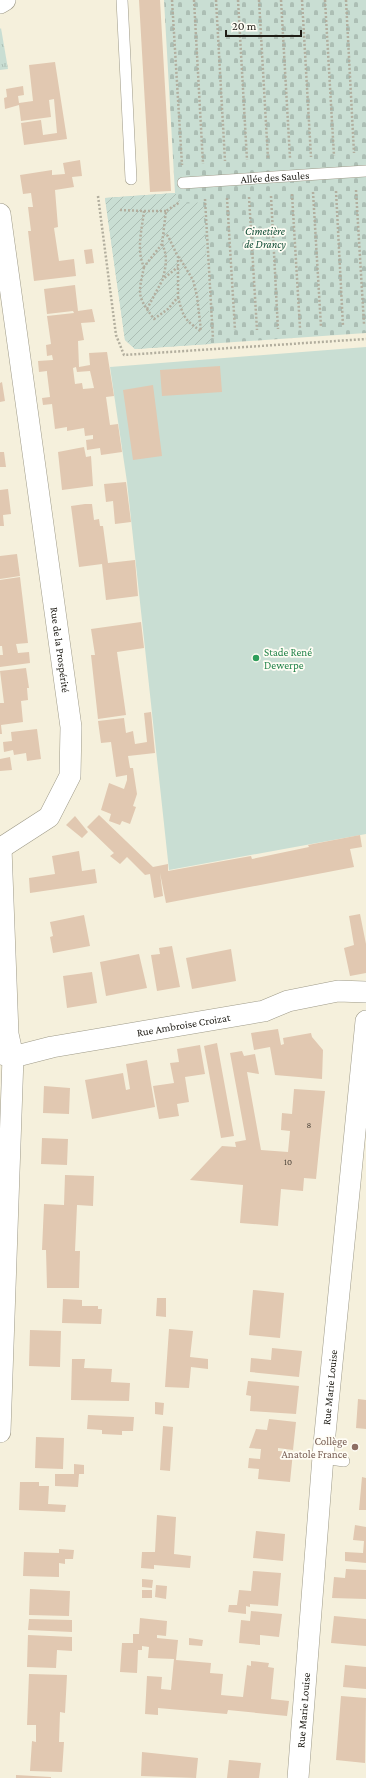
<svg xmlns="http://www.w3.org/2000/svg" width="366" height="1778" font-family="'Crimson Pro',serif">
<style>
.grass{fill:url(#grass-tufts)}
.cemetery{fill:url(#cemetery-stones)}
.park{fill:#c9ded3}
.garden{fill:url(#garden-furrows)}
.building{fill:#e1c8b1;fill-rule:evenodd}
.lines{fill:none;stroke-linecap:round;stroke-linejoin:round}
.service-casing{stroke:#9e9a88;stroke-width:12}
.minor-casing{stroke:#9e9a88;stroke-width:22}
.path{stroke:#b2ae9e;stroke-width:2.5;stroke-dasharray:2 2;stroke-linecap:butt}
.service{stroke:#fff;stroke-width:11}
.minor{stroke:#fff;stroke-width:21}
.leisure-dot{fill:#2e9e5b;stroke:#fffdf5;stroke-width:1.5}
.education-dot{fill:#8d6e63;stroke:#fffdf5;stroke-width:1.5}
.labels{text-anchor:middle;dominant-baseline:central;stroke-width:3.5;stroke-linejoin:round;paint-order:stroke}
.number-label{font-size:9px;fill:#50483d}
.street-label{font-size:11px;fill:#1f1d16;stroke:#fffdf5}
.park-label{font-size:11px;font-style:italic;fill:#104c35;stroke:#fffdf5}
.leisure-label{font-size:11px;fill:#27864d;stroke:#fffdf5;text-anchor:start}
.education-label{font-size:11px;fill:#785e54;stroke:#fffdf5;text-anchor:end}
</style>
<defs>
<pattern id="grass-tufts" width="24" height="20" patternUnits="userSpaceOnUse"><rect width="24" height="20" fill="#c9ded3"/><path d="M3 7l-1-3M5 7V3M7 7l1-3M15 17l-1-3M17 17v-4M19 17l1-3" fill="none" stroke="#acbeb4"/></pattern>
<pattern id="cemetery-stones" width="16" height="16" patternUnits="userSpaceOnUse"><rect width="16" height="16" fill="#c9ded3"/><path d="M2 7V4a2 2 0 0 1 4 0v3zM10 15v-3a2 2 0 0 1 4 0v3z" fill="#acbeb4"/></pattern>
<pattern id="garden-furrows" width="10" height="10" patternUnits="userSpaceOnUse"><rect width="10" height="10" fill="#c9ded3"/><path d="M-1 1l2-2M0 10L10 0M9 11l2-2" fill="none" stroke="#acbeb4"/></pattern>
</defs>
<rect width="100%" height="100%" fill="#f5f0dc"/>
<path class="grass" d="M1 28 8 69 0 70V29Z"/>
<path class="cemetery" d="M164 0H366V333L135 349 125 340 105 198 175 193Z"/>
<path class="park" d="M366 347V834L169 870 127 482 110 367Z"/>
<path class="garden" d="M175 193 182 204 203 202 211 344 135 349 125 340 105 198Z"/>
<path class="building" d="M139 0H160L171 191 150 192Z
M55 62 67 139 24 145 21 123 41 120 43 135 57 133 54 99 49 100 51 117 21 121 19 105 5 109 4 98 7 97 6 89 23 86 24 95 18 96 19 103 33 101 29 65Z
M80 160 82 176 72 177 74 187 55 190 58 227 54 228 59 261 74 259 76 276 34 281 28 231H31L28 207H33L31 193 23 194 20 175 52 170V175L65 174 63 163Z
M92 249 94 263 86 264 84 250Z
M75 285 78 311 92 309 95 322 81 323 84 340 78 341 79 367 90 365 89 353 107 352 114 396 106 397 110 425 118 424 122 452 101 455 100 448 87 450 86 440 93 439V435L85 436 84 428 67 431V427L55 429 52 404 43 405 42 398 50 397 47 373V371L39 372 38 361 53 360 52 355 47 356 46 345 51 344 47 316 74 313 73 311 47 314 44 289ZM76 367 77 372 90 371 94 388 83 389 82 383 75 384 73 368Z
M220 366 222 392 162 396 160 370Z
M2 382 5 401 0 402V383Z
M153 385 162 456 133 460 123 390Z
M84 447 86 457 91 456 93 486 62 490 58 452Z
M0 452H4L6 467H0Z
M126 482 131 522 115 524 113 501 106 502 104 484Z
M8 489 11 514 3 515 4 526H0V490Z
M85 504H92L94 520 99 519 100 526H103L108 563 135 560 138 596 106 600 102 564 79 567 71 506Z
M17 554 20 576 0 579V556Z
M20 577 28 643 16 644 18 653 29 652 30 663 0 667V655H3L2 646H0V580Z
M141 622 144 648 117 652 126 715 98 719 91 655H95L91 629Z
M26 668 29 688H27L28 700 21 701 23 722 1 725 2 734H0V703H4L0 671Z
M151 712 155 753 128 756 130 768H133L137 794 133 806 136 807 130 824 122 821 120 825 109 821 111 814 101 810 109 783 124 789 127 780V775L116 777 111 742 101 743 98 721 124 718 126 733 133 731 135 744 147 742 144 713Z
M37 729 41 759 27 761 26 753 14 755 13 750 4 752 3 742 12 741 11 732Z
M10 757 12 770 0 771V759Z
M99 815 153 867 168 864V871L251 856 252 859 309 847 308 845 360 835 362 847 350 849 354 867 166 903 160 873 163 896 154 898 150 874 145 875 127 857 120 864 110 856 114 853 87 827Z
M75 816 88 832 82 838 66 825Z
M79 851 82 871 95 869 97 883 30 893 29 878 55 874 52 856Z
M360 914 366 944V973L350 976 344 948 354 945 349 916Z
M84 915 90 946 53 953 50 937 53 936 50 922Z
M172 946 180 987 157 991 151 955 160 954 159 948Z
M231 949 236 981 192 989 186 958Z
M139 954 147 988 106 996 100 962Z
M92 972 97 1003 67 1008 63 976Z
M278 1029 281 1045 284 1044 283 1038 311 1033 312 1037 323 1050 322 1079 275 1075 270 1047 254 1050 251 1033Z
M217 1043 234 1136 221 1138 204 1046Z
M200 1045 205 1074 185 1077 189 1102 177 1104 179 1116 159 1119 153 1086 174 1083 170 1063 179 1062 177 1049Z
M242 1051 244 1056 255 1054 259 1074 247 1072 261 1150 288 1152 290 1131 281 1130 282 1113 292 1114 294 1089 325 1091 316 1179 304 1178 303 1191 281 1189 278 1226 240 1223 243 1185 190 1180 222 1146 236 1147 235 1142 246 1140 230 1053Z
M147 1060 155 1107 92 1119 85 1080 123 1073 126 1090 130 1089 126 1064Z
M44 1086 70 1088 69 1114 43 1113Z
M42 1138 68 1139 67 1165 41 1164Z
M65 1175 94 1176 93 1206 77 1205 75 1251H80L79 1288H47L46 1250H42L44 1204 64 1205Z
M253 1290 284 1293 280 1338 249 1335Z
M157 1298H166V1317L156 1316Z
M63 1299 82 1300V1306H98V1309H102L101 1324 62 1323Z
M169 1329 193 1331 190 1357 208 1359V1369L191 1367 189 1388 165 1387Z
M30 1330 61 1331 60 1367 29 1366Z
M272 1348 302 1351 299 1377 250 1372 251 1358 271 1360Z
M72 1359H85L84 1368 112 1369 111 1382 130 1383 129 1401 71 1400Z
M248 1381 299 1386 296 1414 250 1411 251 1396 246 1395Z
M358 1399 366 1400V1429L356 1428Z
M155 1402 164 1403 163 1415 155 1414Z
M88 1415 134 1417 133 1431H122V1435L102 1434V1430L87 1429Z
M269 1419 296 1422 293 1450 278 1448V1451L293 1452 290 1482 258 1479 259 1469 248 1468 249 1458 260 1459 261 1449 249 1448 256 1429 267 1430Z
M163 1426 173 1427 170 1471 160 1470Z
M36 1437 64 1438 63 1469 35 1468Z
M74 1464 84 1465V1474H79L78 1487 55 1486V1474H74Z
M362 1477 366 1478V1510H359Z
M20 1482H39V1486H49L48 1504 66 1505 65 1512 19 1510Z
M157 1515 176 1517 174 1554 191 1556 190 1568 154 1565V1569L141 1568 142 1552H155Z
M355 1525 366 1527V1563L345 1561V1552L363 1553 364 1541 353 1540Z
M256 1531 285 1534 283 1561 253 1558Z
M59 1549 74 1550 73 1559H65V1564L59 1563V1577L23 1576 24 1552 59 1553Z
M346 1569 366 1570V1599L332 1598 334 1577 345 1578Z
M253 1571 281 1573 278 1606 250 1604V1607L246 1606V1614L228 1612 229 1605H237L239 1590 251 1591Z
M142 1579 153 1580 152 1588 142 1587Z
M156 1585 167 1586 166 1599 155 1597Z
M30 1589 70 1591 69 1616 29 1615Z
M142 1590H152V1598H142Z
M251 1611 282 1614 279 1637 260 1635V1645L239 1643 241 1620 250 1621Z
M334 1616 366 1619V1646L331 1643Z
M140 1618 167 1621 166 1636 157 1635V1638L178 1640 176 1660 211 1663 210 1673 223 1674 221 1695 243 1697 247 1665 251 1666V1661L269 1663 268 1667 274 1668 271 1699 289 1701 287 1716 228 1710 227 1714 158 1708V1715L145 1714 147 1676 162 1677 161 1689 171 1690 174 1659 148 1658 149 1647 142 1646V1650H138L137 1673 120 1672 122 1643H133V1634H139Z
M29 1619 72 1620V1632L28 1630Z
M28 1635 72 1637V1651L57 1650 56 1668 27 1667Z
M189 1638 203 1640 202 1646 189 1645Z
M345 1665 366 1667V1689L343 1687Z
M29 1674 67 1675 65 1713 60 1712 59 1742H64L62 1772 30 1771 32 1741 36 1742V1725H27Z
M341 1696 366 1698 365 1763 336 1760Z
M142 1752 198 1758 196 1778 141 1776Z
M229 1760 261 1763 259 1778H227Z
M16 1775 51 1777V1778H16Z"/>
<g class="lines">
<g class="service-casing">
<g id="service">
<path d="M122 0 131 179"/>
<path id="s1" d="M183 183 366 171"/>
<path d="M323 1458 344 1461"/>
</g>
</g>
<g class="minor-casing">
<g id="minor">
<path d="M0 3 5 0"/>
<path id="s2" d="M0 214 71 727 70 776 49 817 1 848"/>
<path id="s3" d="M1 1054 13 1057 52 1047 264 1011 288 1001 338 991 366 992"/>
<path d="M0 1432 13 1057 8 1034 1 848"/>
<path id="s4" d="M298 1778 324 1444 366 1021"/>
</g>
</g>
<path class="path" d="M172 0 182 165
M194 0 203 164
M216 0 225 161
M238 0 247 160
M259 0 268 159
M281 0 290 158
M302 0 311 157
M325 0 334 156
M346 0 354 153
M356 190 364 324
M336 191 343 326
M313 192 321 327
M292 194 300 328
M98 196 116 335 124 355 366 339
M271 196 278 329
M249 197 257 330
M227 198 235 330
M205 199 213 339
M120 210 144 211C142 229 136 250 144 267L162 244 166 211 180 202
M144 211H166
M162 244C168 256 166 266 163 278
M144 267C138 295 137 296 154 319L168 309 178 297V257L168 236 164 234
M178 297C183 316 184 320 201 331L197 296 193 280 179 257
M147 309 163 279 178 267"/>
<use href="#service" class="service"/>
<use href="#minor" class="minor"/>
</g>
<circle class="leisure-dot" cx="256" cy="658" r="4"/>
<circle class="education-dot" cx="355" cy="1447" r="4"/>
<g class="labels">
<g class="number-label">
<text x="309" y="1125">8</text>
<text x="288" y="1162">10</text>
</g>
<g class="street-label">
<text stroke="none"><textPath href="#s1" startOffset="92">Allée des Saules</textPath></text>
<text stroke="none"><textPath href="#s2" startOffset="440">Rue de la Prospérité</textPath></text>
<text stroke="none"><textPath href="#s3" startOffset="186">Rue Ambroise Croizat</textPath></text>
<text stroke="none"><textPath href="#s4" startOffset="392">Rue Marie Louise</textPath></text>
<text stroke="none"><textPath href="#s4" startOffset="68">Rue Marie Louise</textPath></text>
</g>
<g class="park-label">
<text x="265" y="231">Cimetière<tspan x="265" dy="13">de Drancy</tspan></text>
</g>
<g class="leisure-label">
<text x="264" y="652">Stade René<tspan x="264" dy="13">Dewerpe</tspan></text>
</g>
<g class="education-label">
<text x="347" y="1441">Collège<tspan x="347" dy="13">Anatole France</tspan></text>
</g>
</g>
<path d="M226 30v6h75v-6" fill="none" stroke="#1f1d16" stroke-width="2"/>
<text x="232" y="30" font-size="12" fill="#1f1d16" stroke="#fffdf5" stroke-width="3" paint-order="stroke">20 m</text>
</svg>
